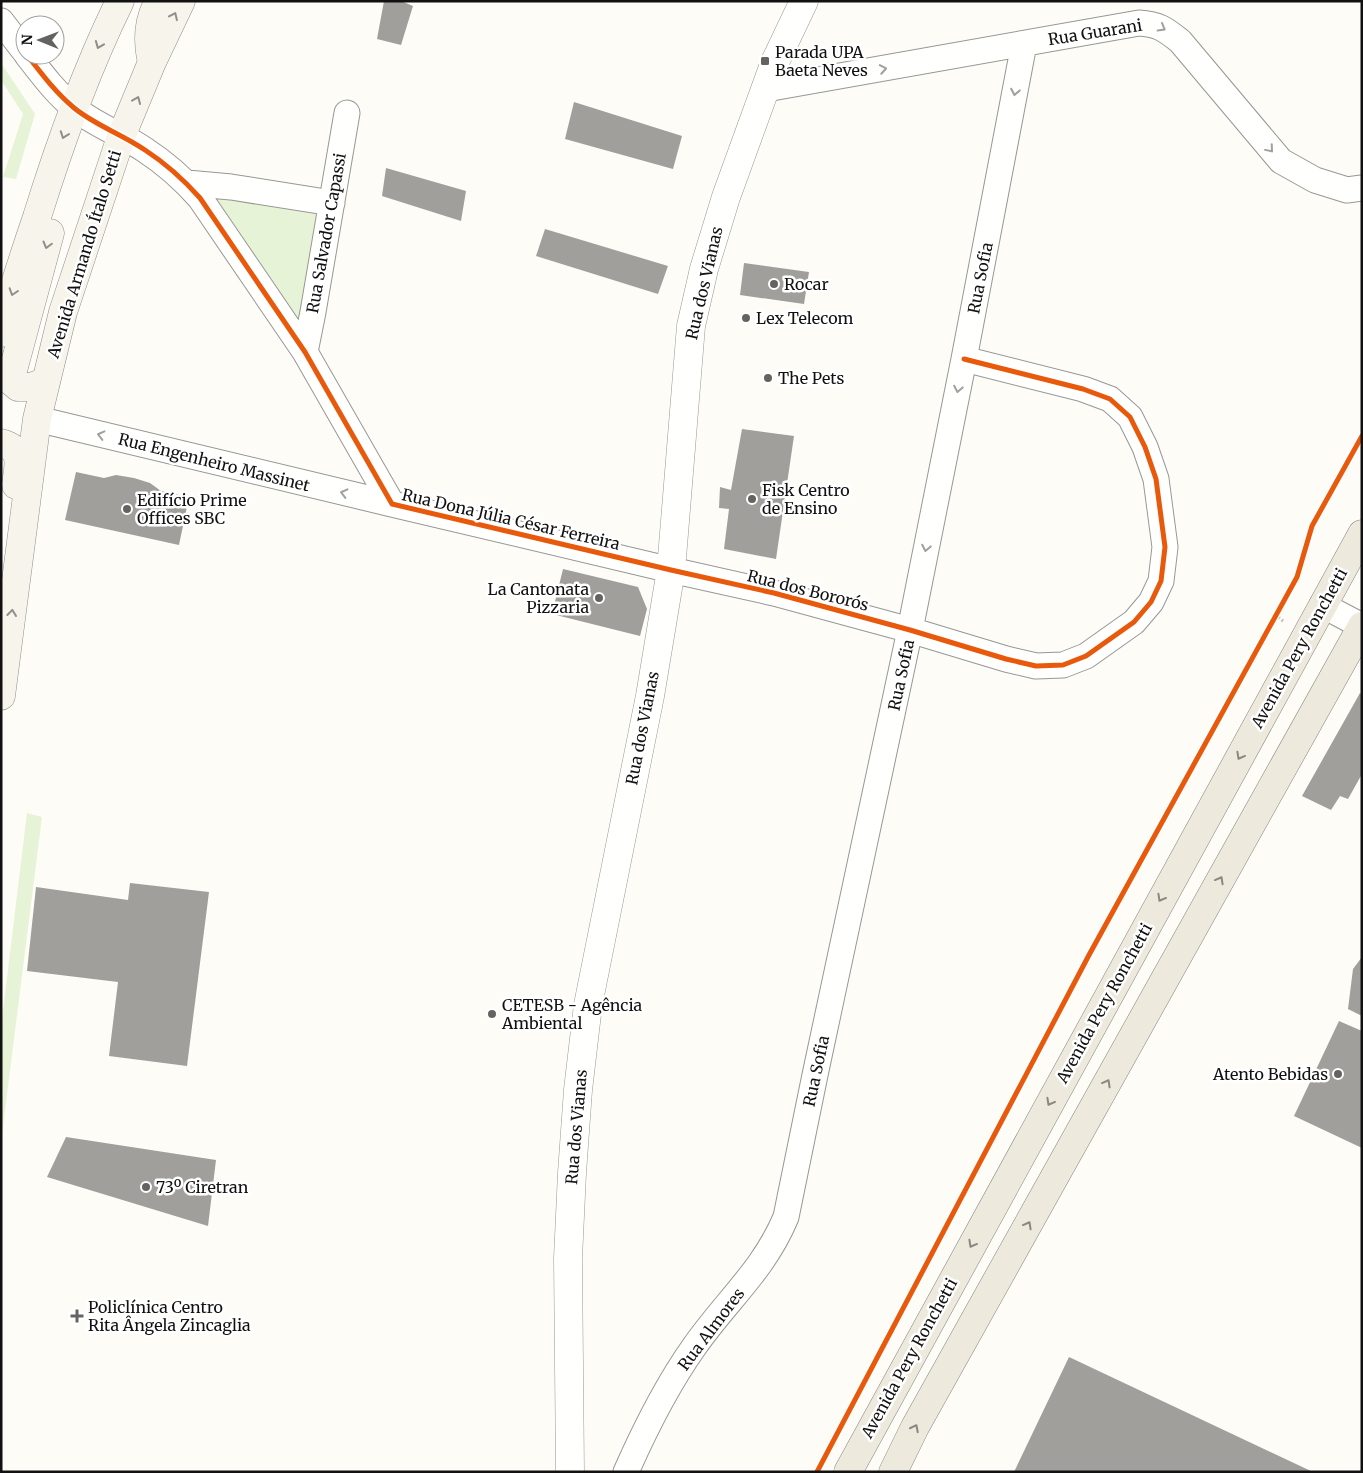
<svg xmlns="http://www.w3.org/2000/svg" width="1363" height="1473" font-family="Merriweather,serif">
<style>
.green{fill:#e7f3d7}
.building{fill:#a19f9c}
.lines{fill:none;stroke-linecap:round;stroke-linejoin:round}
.minor-casing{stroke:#979795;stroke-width:27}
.tertiary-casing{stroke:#979795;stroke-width:29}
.secondary-casing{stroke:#8e8d8b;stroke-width:29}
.primary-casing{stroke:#858482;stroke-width:29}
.path{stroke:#b9b9b8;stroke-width:3;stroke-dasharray:5 2.5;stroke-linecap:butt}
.minor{stroke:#fffffe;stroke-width:25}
.tertiary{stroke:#fffffe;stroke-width:28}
.secondary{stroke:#f6f4eb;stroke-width:28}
.primary{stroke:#ede9dc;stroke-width:28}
.cycleway-casing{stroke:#fff;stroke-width:8}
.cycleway{stroke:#e8590c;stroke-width:5}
.oneway{stroke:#8f8e89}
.oneway2{stroke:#a0a09f}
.oneway3{stroke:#8a8881}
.poi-dot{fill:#646362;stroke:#fff;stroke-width:2}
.labels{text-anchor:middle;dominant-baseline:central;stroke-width:5;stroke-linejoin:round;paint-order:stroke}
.street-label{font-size:16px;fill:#111;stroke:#fff}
.poi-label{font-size:16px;fill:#111;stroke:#fff;text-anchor:start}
</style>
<rect width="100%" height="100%" fill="#fdfcf7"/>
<path class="green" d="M1 63 35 114 16 179 3 177 23 114 1 80Z
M202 197 329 208 297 337Z
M27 813 42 817 1 1142V1027Z"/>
<path class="building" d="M384 1H401L413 6 401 45 377 39Z
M574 102 682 136 673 169 565 139Z
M386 168 466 191 461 221 382 196Z
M545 229 668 266 658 294 536 256Z
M744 263 809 272 804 304 740 295Z
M742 429 794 436 776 559 724 549 729 509 719 508 720 487 731 490Z
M76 472 104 478 116 475 134 478 150 483 161 491 189 497 179 545 65 520Z
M563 569 638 587 647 609 640 636 552 614Z
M1360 693 1362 695V774L1348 799 1340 796 1331 810 1302 796Z
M130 883 209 892 187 1066 109 1056 118 982 27 971 36 887 128 900Z
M1362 957V1016L1348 1009 1353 969Z
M1339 1021 1362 1031V1148L1294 1116Z
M66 1137 216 1160 208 1226 47 1177Z
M1069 1357 1313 1472H1014Z"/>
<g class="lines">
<g class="minor-casing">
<path id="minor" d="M1 21 25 52
M27 55C41 73 55 92 73 107 94 125 122 134 145 150 165 163 184 180 200 198L305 352 392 504 671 570 774 593 910 630 1006 659 1036 666 1063 665 1086 656 1134 622 1151 602 1161 581 1165 547 1156 479 1145 447 1130 417 1110 399 1083 389 964 359
M766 89 1139 23C1158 24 1165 29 1180 41L1281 161 1315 180 1347 190 1362 188
M187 183 231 187 332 203
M305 352 313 312 347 113
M37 419 392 504
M1322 605 1362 626
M626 1472C645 1429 667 1385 694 1347 726 1301 764 1270 786 1217L815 1075 910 630 964 359 1024 44"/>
</g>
<g class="tertiary-casing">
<path id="tertiary" d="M570 1472 568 1258 572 1173 578 1090 588 1005 650 696 671 570 691 326 704 269 726 197 775 62 804 1"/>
</g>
<g class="secondary-casing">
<path id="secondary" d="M151 58C147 38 148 20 159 1
M1 333C11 294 24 255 37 217 60 143 86 70 120 1
M45 382 31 387H18L12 382V374L50 233
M1 443C25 449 18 466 16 485
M1 696 37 419 63 312 121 137 152 62 181 1"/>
</g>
<g class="primary-casing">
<path id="primary" d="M848 1472 1362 534
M893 1472 915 1427 1362 626"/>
</g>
<path class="path" d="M1276 615 1283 621"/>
<use href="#minor" class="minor"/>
<use href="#tertiary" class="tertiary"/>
<use href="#secondary" class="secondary"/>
<use href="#primary" class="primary"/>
<g class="cycleway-casing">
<path id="cycleway" d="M27 55C41 73 55 92 73 107 94 125 122 134 145 150 165 163 184 180 200 198L305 352 392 504 671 570 774 593 910 630 1006 659 1036 666 1063 665 1086 656 1134 622 1151 602 1161 581 1165 547 1156 479 1145 447 1130 417 1110 399 1083 389 964 359
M817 1472 1089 955 1297 577 1312 526 1362 436"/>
</g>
<use href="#cycleway" class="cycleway"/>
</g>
<defs><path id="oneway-chevron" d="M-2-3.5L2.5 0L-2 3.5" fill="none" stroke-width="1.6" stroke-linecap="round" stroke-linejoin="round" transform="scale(1.25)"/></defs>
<g class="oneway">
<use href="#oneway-chevron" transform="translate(174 16) rotate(-65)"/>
<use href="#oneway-chevron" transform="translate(99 45) rotate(112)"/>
<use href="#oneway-chevron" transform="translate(137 100) rotate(-67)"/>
<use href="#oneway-chevron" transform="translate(64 135) rotate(110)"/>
<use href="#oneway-chevron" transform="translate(47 245) rotate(105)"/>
<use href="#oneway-chevron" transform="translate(13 292) rotate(108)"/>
<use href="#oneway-chevron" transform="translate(12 613) rotate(-83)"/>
</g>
<g class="oneway2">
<use href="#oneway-chevron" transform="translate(1162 28) rotate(30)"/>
<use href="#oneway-chevron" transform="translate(883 69) rotate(-10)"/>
<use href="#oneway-chevron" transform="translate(1015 92) rotate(101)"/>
<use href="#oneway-chevron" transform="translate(1270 149) rotate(50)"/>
<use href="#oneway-chevron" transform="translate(958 389) rotate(101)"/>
<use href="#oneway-chevron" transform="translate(101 435) rotate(-166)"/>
<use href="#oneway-chevron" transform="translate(344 493) rotate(-166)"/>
<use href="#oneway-chevron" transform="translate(926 548) rotate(101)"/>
</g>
<g class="oneway3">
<use href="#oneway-chevron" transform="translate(1240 756) rotate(119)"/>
<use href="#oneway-chevron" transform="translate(1220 880) rotate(-61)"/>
<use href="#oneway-chevron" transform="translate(1161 898) rotate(119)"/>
<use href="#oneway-chevron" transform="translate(1107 1083) rotate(-61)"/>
<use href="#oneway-chevron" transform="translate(1050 1102) rotate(119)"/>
<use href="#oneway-chevron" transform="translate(1028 1225) rotate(-61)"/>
<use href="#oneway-chevron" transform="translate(972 1244) rotate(119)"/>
<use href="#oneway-chevron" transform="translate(915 1428) rotate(-63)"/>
</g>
<g class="poi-dot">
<rect x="760" y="56" width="10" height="10" rx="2.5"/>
<circle cx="774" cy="284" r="5"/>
<circle cx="746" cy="318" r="5"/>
<circle cx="768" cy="378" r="5"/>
<circle cx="752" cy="499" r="5"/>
<circle cx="127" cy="509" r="5"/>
<circle cx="599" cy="598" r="5"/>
<circle cx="492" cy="1014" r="5"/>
<circle cx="1338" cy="1074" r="5"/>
<circle cx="146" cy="1187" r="5"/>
<path d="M74.5 1308.5h5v5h5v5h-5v5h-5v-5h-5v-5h5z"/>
</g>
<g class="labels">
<g class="street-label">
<text transform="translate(1095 32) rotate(-9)">Rua Guarani</text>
<text transform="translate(326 233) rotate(-80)">Rua Salvador Capassi</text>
<text transform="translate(84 254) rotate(-73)">Avenida Armando Ítalo Setti</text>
<text transform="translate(980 278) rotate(-79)">Rua Sofia</text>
<text transform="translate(704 283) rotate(-77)">Rua dos Vianas</text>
<text transform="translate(214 462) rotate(14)">Rua Engenheiro Massinet</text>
<text transform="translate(511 519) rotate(13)">Rua Dona Júlia César Ferreira</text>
<text transform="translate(808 590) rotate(14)">Rua dos Bororós</text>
<text transform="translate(1299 648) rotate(-61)">Avenida Pery Ronchetti</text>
<text transform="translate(901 675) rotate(-78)">Rua Sofia</text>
<text transform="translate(642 728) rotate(-79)">Rua dos Vianas</text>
<text transform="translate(1104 1003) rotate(-61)">Avenida Pery Ronchetti</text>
<text transform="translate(816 1071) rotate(-78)">Rua Sofia</text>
<text transform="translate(576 1127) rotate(-85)">Rua dos Vianas</text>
<text transform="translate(711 1329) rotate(-53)">Rua Almores</text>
<text transform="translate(909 1358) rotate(-61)">Avenida Pery Ronchetti</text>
</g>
<g class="poi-label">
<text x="775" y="52">Parada UPA<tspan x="775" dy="18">Baeta Neves</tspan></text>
<text x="784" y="284">Rocar</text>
<text x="756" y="318">Lex Telecom</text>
<text x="778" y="378">The Pets</text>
<text x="762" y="490">Fisk Centro<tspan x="762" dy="18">de Ensino</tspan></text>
<text x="137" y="500">Edifício Prime<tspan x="137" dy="18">Offices SBC</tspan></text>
<text x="589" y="589" text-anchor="end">La Cantonata<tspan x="589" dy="18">Pizzaria</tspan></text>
<text x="502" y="1005">CETESB - Agência<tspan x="502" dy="18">Ambiental</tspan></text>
<text x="1328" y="1074" text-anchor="end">Atento Bebidas</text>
<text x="156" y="1187">73º Ciretran</text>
<text x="88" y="1307">Policlínica Centro<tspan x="88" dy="18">Rita Ângela Zincaglia</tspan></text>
</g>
</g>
<rect width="1363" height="1473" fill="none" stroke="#111111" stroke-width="5"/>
<g transform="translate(40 40) rotate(271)"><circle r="24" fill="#ffffff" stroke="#a0a0a0"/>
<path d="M0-4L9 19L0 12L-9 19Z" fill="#646362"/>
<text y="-8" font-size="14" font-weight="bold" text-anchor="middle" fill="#111111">N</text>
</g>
</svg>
